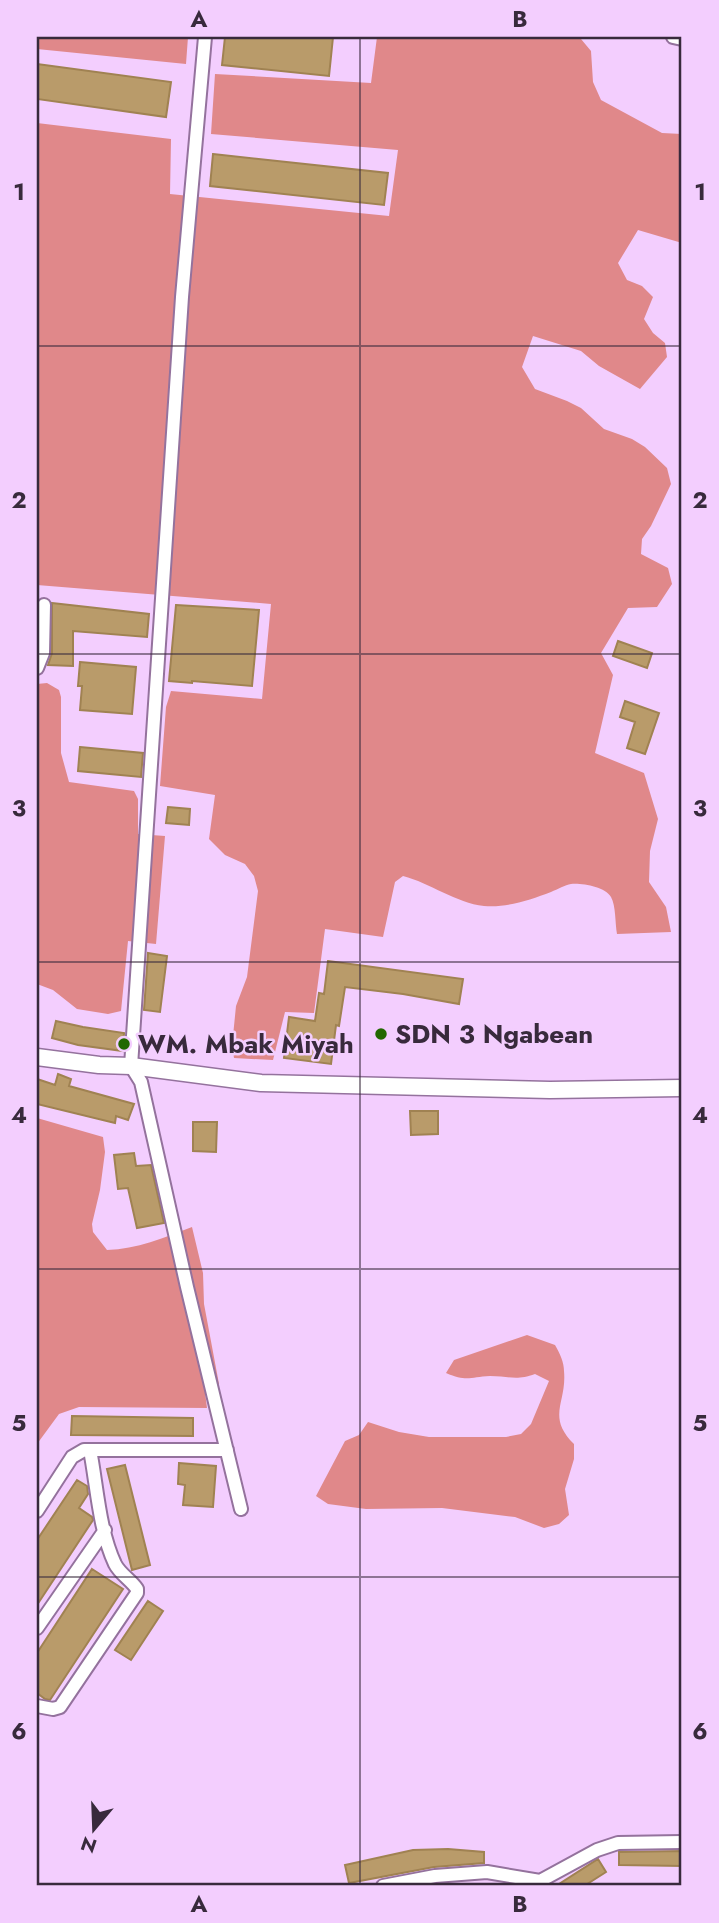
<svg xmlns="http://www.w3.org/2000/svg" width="719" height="1923" font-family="Jost,sans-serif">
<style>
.forest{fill:#e0888a}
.building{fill:#b99b6a;stroke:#a08252;stroke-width:2}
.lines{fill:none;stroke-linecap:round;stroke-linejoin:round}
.minor-casing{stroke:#94729d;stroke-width:16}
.tertiary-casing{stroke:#94729d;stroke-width:19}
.minor{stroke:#fff;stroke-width:12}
.tertiary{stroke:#fff;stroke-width:16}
.grid{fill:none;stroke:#382a3c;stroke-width:2;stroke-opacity:0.55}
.poi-dot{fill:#226800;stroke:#f3cefe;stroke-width:2.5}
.labels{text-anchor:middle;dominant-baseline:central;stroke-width:5;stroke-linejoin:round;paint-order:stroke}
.poi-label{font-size:26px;font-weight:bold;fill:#382a3c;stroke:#f3cefe;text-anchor:start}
.neatline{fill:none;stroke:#382a3c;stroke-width:2.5}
.grid-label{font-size:23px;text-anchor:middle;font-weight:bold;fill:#382a3c}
</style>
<rect width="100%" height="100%" fill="#f3cefe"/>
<path class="forest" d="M37 37H188L186 64 37 49Z
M377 37 581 39 591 51 593 82 601 100 662 133 682 134V243L638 230 618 263 627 280 642 286 653 297 644 319 653 333 665 343 667 357 640 389 599 366 581 351 533 336 522 367 535 389 567 401 581 408 604 429 632 439 645 447 667 468 671 484 651 526 642 539 641 554 668 568 672 584 657 607 628 608 601 653 613 675 595 753 644 773 658 819 650 851 649 882 666 907 671 932 617 934C615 923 616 906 611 897 605 887 583 883 571 884 565 885 558 889 551 892 530 900 507 908 484 906 456 903 430 883 403 876L395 882 383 937 325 929 314 1013 285 1012 273 1060 234 1058 232 1046 236 1006 247 977 258 891 254 876 245 864 225 855 209 839 215 795 160 786 166 707 171 691 262 699 271 604 37 585V123L171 139 170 194 389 216 398 150 211 134 215 74 371 83Z
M47 683 59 690 61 697V753L69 782 134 791 138 799V834L165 836 156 944 128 941 121 1011 108 1014 77 1009 53 990 37 984V684Z
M37 1118 103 1137 105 1152 100 1190 92 1224 93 1232 107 1250C137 1249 164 1238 192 1227L203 1273 204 1304 219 1384H204L207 1408 79 1407 59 1414 37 1444Z
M527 1335 555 1345C560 1354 564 1362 564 1371 567 1403 546 1416 574 1444V1459L565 1489 569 1515 559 1524 544 1528 515 1517 442 1508 366 1509 328 1504 316 1496 345 1441 359 1435 368 1422 399 1432 429 1437H506L521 1434 531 1424 549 1381 535 1374C516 1381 509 1376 490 1376 470 1377 467 1382 446 1373L454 1360Z"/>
<path class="building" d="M225 37H333L329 76 222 65Z
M37 64 171 82 166 117 37 99Z
M213 154 388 173 384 205 210 186Z
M52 603 149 614 147 637 73 631V666L48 665 52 653Z
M176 605 259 610 252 686 192 681V683L169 681Z
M618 641 652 653 647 668 613 656Z
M80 662 136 667 132 714 80 710 82 686H78Z
M625 701 659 713 645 754 627 748 635 722 620 717Z
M80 747 143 753 141 777 78 771Z
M168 807 190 809 189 825 166 823Z
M148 953 167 956 160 1012 144 1010Z
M328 961 463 979 459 1004 403 994 345 987 339 1026 336 1025 331 1064 284 1058 289 1017 315 1021 319 993 324 994Z
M56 1021 83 1027 124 1033 123 1051 78 1045 52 1038Z
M58 1074 71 1079 69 1086 134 1104 128 1120 116 1116 115 1123 37 1104V1079L55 1085Z
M410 1111H438V1134L411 1135Z
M193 1122H217L216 1152 193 1151Z
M134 1153 136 1166 151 1165 164 1223 137 1228 128 1188 118 1189 114 1155Z
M72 1416 193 1418V1436L71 1435Z
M179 1463 216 1466 213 1507 183 1505 185 1485 178 1484Z
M125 1465 150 1565 132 1570 107 1469Z
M77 1480 87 1486 88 1494 79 1508 92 1517 93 1520 37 1605V1540Z
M92 1569 123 1589 50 1700 45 1699 37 1693V1653Z
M148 1601 163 1611 131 1660 115 1650Z
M448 1849 484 1852V1863L434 1867 349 1883 345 1865 413 1850Z
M682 1851V1866L619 1865V1852Z
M598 1859 606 1872 584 1886H556Z"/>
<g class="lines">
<g class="minor-casing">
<path id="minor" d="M205 37 182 297 131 1066 141 1082 187 1287 241 1509
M673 37 682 39
M37 668 43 653 44 605
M37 1511 72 1457 84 1450H227
M37 1628 105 1530
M37 1706 53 1709 60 1707 137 1593V1589C131 1580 120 1574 115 1564 99 1530 97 1486 90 1450
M383 1886 435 1876 487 1872 540 1881 597 1850 618 1843 682 1842"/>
</g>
<g class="tertiary-casing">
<path id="tertiary" d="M37 1057 99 1065 131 1066 261 1083 550 1090 682 1088"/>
</g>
<use href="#minor" class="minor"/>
<use href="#tertiary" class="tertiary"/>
</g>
<path class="grid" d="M360 37V1886M37 346H682M37 654H682M37 962H682M37 1269H682M37 1577H682"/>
<g class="poi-dot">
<circle cx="381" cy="1034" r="7"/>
<circle cx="124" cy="1044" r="7"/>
</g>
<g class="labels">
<g class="poi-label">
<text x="395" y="1034">SDN 3 Ngabean</text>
<text x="138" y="1044">WM. Mbak Miyah</text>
</g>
</g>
<rect width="719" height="1923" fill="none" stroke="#f3cefe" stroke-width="77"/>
<g transform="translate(94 1829) rotate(199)" stroke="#f3cefe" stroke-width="5" paint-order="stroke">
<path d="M0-5L12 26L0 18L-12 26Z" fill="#382a3c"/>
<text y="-10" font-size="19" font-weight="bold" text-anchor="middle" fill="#382a3c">N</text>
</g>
<rect x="38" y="38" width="642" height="1846" class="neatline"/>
<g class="grid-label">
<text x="199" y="27">A</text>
<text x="520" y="27">B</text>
<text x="19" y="200">1</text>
<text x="700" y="200">1</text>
<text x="19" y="508">2</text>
<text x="700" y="508">2</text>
<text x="19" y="816">3</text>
<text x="700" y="816">3</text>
<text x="19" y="1123">4</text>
<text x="700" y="1123">4</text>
<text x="19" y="1431">5</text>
<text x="700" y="1431">5</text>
<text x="19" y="1739">6</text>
<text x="700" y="1739">6</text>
<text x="199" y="1912">A</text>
<text x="520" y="1912">B</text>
</g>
</svg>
